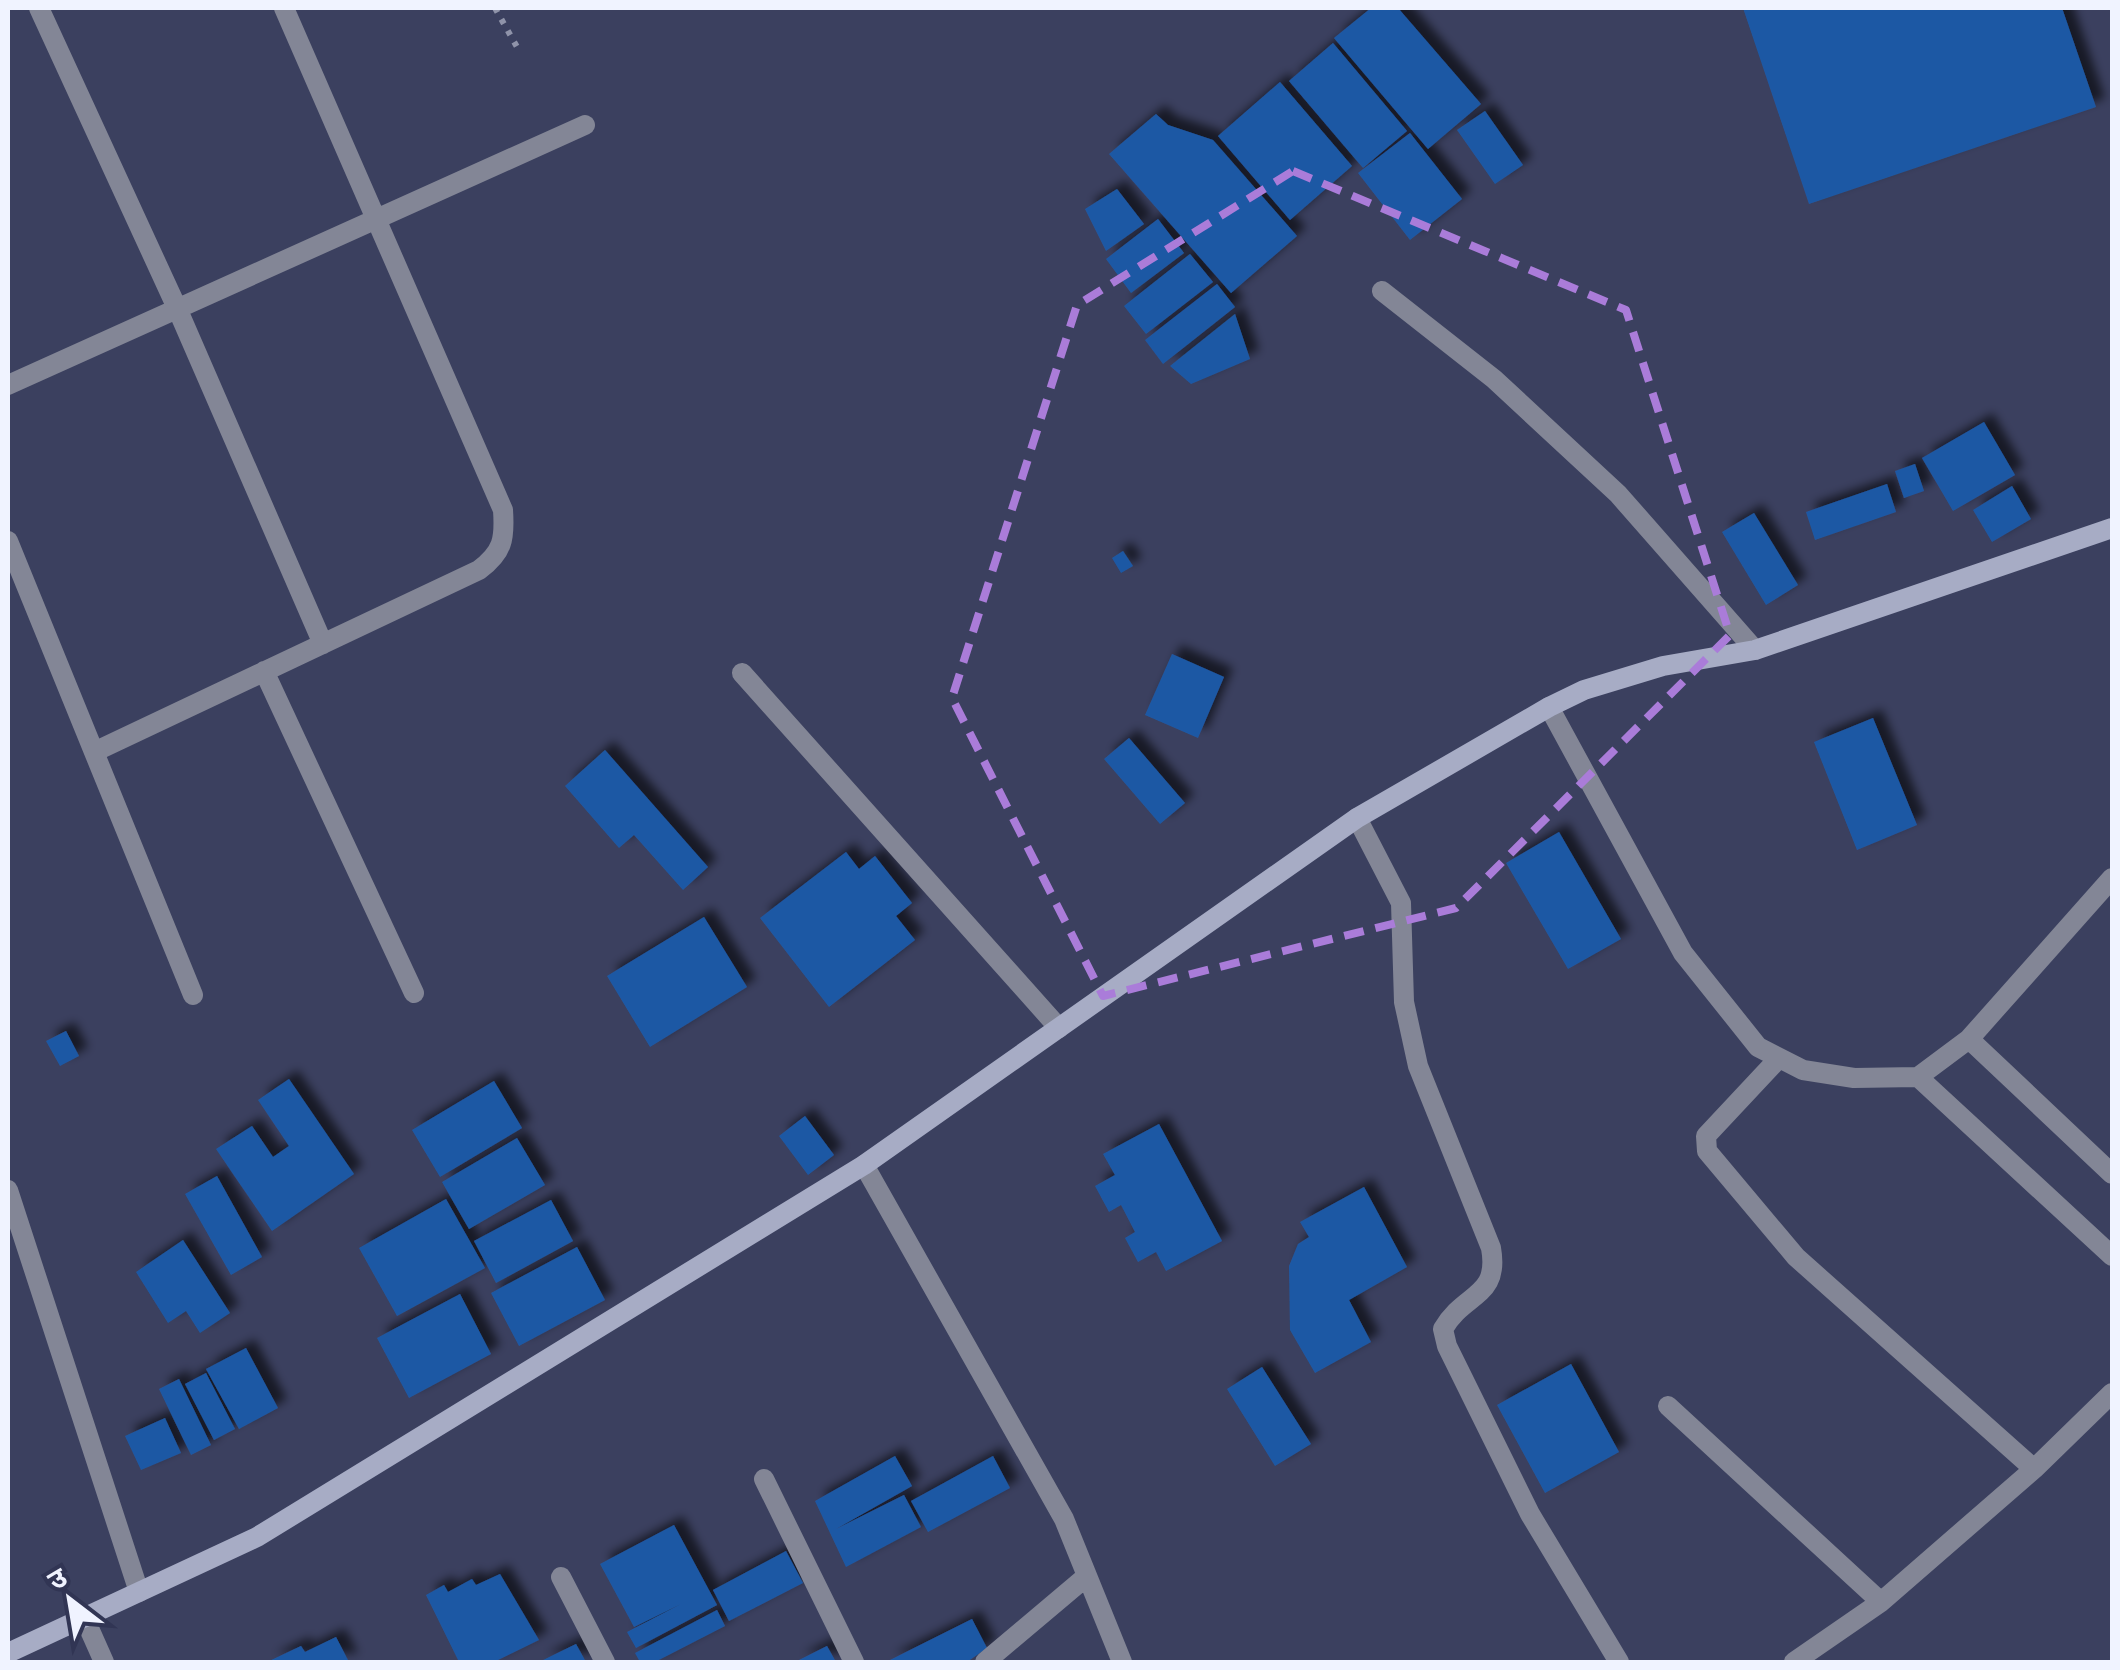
<svg xmlns="http://www.w3.org/2000/svg" width="2120" height="1670" font-family="'Varela Round','Noto Sans Devanagari',sans-serif">
<style>
.building{fill:#1f59a4;filter:url(#shadow)}
.lines{fill:none;stroke-linecap:round;stroke-linejoin:round}
.path{stroke:#8f93a9;stroke-width:6;stroke-dasharray:5 8;stroke-linecap:butt}
.street{stroke:#838696;stroke-width:20}
.secondary{stroke:#a7acc5;stroke-width:20}
.marked{fill:none;stroke:#aa7cd9;stroke-width:8;stroke-dasharray:20 12;stroke-linejoin:round}
</style>
<defs>
<filter id="shadow"><feDropShadow dx="9" dy="-9" stdDeviation="5" flood-color="#0009"/></filter>
</defs>
<rect width="100%" height="100%" fill="#3b405f"/>
<path class="building" d="M1371 8H1398L1481 104 1428 149 1334 38Z
M1743 8H2062L2096 107 1809 204Z
M1333 43 1407 131 1363 168 1289 81Z
M1280 82 1352 166 1290 220 1218 136Z
M1485 111 1523 165 1495 184 1457 130Z
M1156 114 1168 125 1213 140 1297 236 1231 293 1109 154Z
M1410 133 1462 199 1410 240 1358 173Z
M1117 189 1144 224 1106 251 1085 209Z
M1158 219 1184 253 1131 293 1106 259Z
M1190 254 1213 282 1146 334 1124 306Z
M1217 284 1235 307 1163 364 1145 340Z
M1235 314 1250 359 1191 384 1170 366Z
M1984 422 2015 475 1953 511 1922 458Z
M1915 464 1924 491 1904 498 1895 471Z
M1887 484 1896 512 1815 540 1806 512Z
M2012 486 2031 519 1992 542 1973 510Z
M1754 513 1798 585 1766 605 1722 532Z
M1123 551 1133 566 1121 573 1112 558Z
M1172 654 1224 677 1198 738 1145 715Z
M1873 718 1917 825 1857 850 1814 742Z
M1129 738 1185 803 1160 824 1104 759Z
M605 750 708 867 683 890 634 835 619 848 565 786Z
M1559 832 1621 939 1568 969 1506 863Z
M846 852 859 869 875 856 912 903 896 916 915 940 829 1007 760 918Z
M704 917 747 987 650 1047 607 976Z
M66 1031 79 1056 60 1066 46 1041Z
M289 1079 354 1174 272 1231 216 1149 252 1126 273 1157 289 1146 258 1100Z
M494 1081 522 1128 440 1177 412 1130Z
M805 1116 834 1155 808 1175 779 1136Z
M1159 1124 1222 1241 1166 1271 1156 1252 1138 1262 1125 1238 1135 1232 1121 1205 1109 1212 1095 1186 1115 1175 1103 1154Z
M517 1138 545 1185 469 1229 442 1182Z
M217 1176 262 1257 231 1275 185 1194Z
M1364 1187 1407 1267 1349 1300 1371 1342 1315 1373 1290 1330 1289 1266 1298 1244 1309 1237 1300 1222Z
M446 1199 485 1268 397 1316 359 1248Z
M551 1200 573 1241 496 1283 474 1241Z
M183 1240 230 1313 200 1333 186 1311 168 1323 136 1272Z
M577 1247 605 1300 519 1346 491 1293Z
M460 1294 491 1354 409 1398 377 1338Z
M246 1348 278 1408 239 1429 206 1369Z
M1571 1364 1619 1452 1545 1493 1497 1405Z
M1262 1367 1311 1444 1275 1466 1227 1389Z
M206 1373 235 1429 214 1440 185 1384Z
M179 1379 211 1445 191 1455 159 1389Z
M165 1418 181 1453 141 1470 125 1436Z
M895 1456 912 1486 836 1529 904 1495 921 1527 846 1567 815 1501Z
M993 1456 1010 1488 928 1532 911 1501Z
M674 1525 717 1605 636 1648 627 1632 681 1604 634 1627 600 1564Z
M786 1551 803 1583 729 1621 713 1590Z
M500 1574 539 1640 494 1662H459L426 1595 444 1585 448 1592 472 1579 476 1585Z
M717 1610 725 1626 655 1662H640L635 1653Z
M972 1619 987 1648 967 1662H886Z
M336 1637 349 1662H267L301 1646 305 1652Z
M576 1644 586 1662H539Z
M827 1646 836 1662H795Z"/>
<g class="lines">
<path class="path" d="M495 8 517 47"/>
<path class="street" d="M39 8 177 308 323 644
M1382 291 1494 379 1618 494 1755 650
M8 385 585 125
M8 541 193 995
M264 671 414 993
M742 673 1059 1028
M1549 707 1683 953 1758 1047 1803 1070 1854 1078 1918 1077 1969 1039 2112 878
M94 752 479 570C503 552 505 539 503 510L284 8
M1357 818 1401 903 1404 1002 1418 1066 1491 1248C1500 1298 1464 1292 1443 1329L1447 1346 1530 1514 1619 1662
M1969 1039 2112 1174
M1779 1058 1706 1136 1707 1151 1796 1257 2034 1469 1881 1602 1794 1662
M1918 1077 2112 1256
M864 1165 1064 1519 1122 1662
M8 1190 139 1592
M1668 1406 1881 1602
M2034 1469 2112 1393
M764 1479 854 1662
M561 1577 605 1662
M84 1617 104 1662
M985 1662 1087 1576"/>
<path class="secondary" d="M8 1653 257 1537 864 1165 1357 818 1549 707 1584 690 1663 666 1755 650 2112 528"/>
</g>
<path class="marked" d="M1293 171 1626 310 1730 635 1456 908 1103 996 952 698 1077 305Z"/>
<rect width="2120" height="1670" fill="none" stroke="#f0f3ff" stroke-width="20"/>
<g transform="translate(70 1600) rotate(329)" stroke="#313554" stroke-width="8" paint-order="stroke">
<path d="M0-8L18 38L0 25L-18 38Z" fill="#f0f3ff"/>
<text y="-15" font-size="28" font-weight="bold" text-anchor="middle" fill="#f0f3ff">उ</text>
</g>
</svg>
